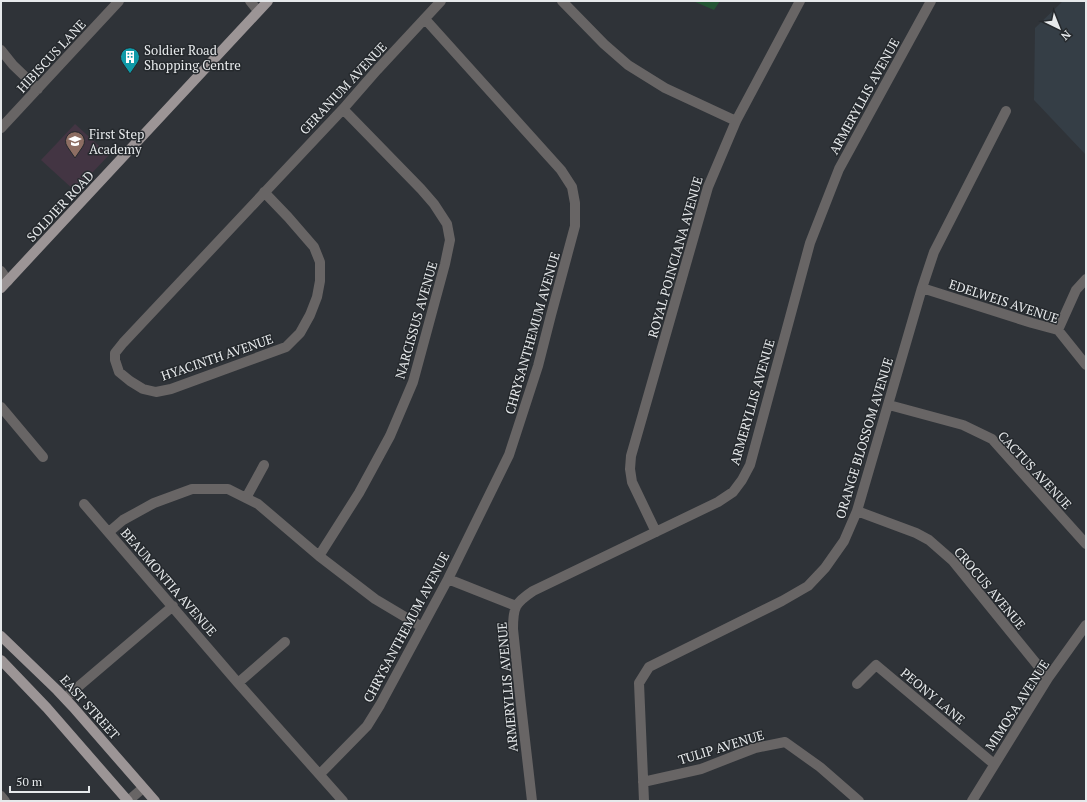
<svg xmlns="http://www.w3.org/2000/svg" width="1087" height="802" font-family="'PT Serif',serif">
<style>
.built{fill:#353e46}
.education{fill:#433543}
.green{fill:#235533}
.lines{fill:none;stroke-linecap:round;stroke-linejoin:round}
.minor{stroke:#686565;stroke-width:10}
.major{stroke:#9c9596;stroke-width:10}
.labels{text-anchor:middle;dominant-baseline:central;stroke-width:3;stroke-linejoin:round;paint-order:stroke}
.poi-label{font-size:13px;fill:#e6e9eb;stroke:#25292d;text-anchor:start}
.street-label{font-size:13px;fill:#e6e9eb;stroke:#25292d}
</style>
<rect width="100%" height="100%" fill="#2f3338"/>
<path class="built" d="M1063 1H1086V155L1034 100 1035 28Z"/>
<path class="education" d="M75 124 109 155 75 191 41 160Z"/>
<path class="green" d="M693 1H720L714 10Z"/>
<g class="lines">
<path class="minor" d="M250 1 258 11
M562 1 604 44 628 65 665 88 736 121
M1 50 13 65 38 89
M1 128 119 1
M264 192 288 217 314 247 320 262V281L317 297 310 315 300 333 286 347 171 389 156 392 143 389 130 381 119 372 115 360V353L123 343 343 109 377 70 441 1
M1 271 8 281
M922 288 1032 323 1058 330 1086 365
M1058 330 1076 290 1086 279
M889 405 963 425 992 439 1086 544
M1 407 43 457
M246 498 264 465
M84 504 238 683 343 801
M857 511 916 533 929 540 953 561 1048 678
M109 532 123 520 154 503 192 489H228L258 504 319 556 375 599 422 627
M656 532 632 482 630 469 631 456 708 187 736 121 800 1
M319 556 359 493 390 436 413 382 445 264 450 240 447 224 434 204 421 189 343 109
M448 579 516 606
M238 683 285 642
M857 684 876 665 994 764
M65 698 173 606
M320 774 367 726 380 705 448 579 509 455 538 366 551 315 575 226V203L572 187 561 170 425 19
M643 782 701 769 755 748 785 742 820 767 859 801
M1 796 5 801
M128 801 143 788
M532 801 521 705 513 629C513 607 515 603 533 591L718 502 733 492 742 480 750 465 810 243 839 169 931 1
M644 801 639 683 649 667 782 601 808 586 825 568 844 541 857 511 922 288 934 252 1006 111
M972 801 1048 678 1086 625"/>
<path class="major" d="M1 288 268 1
M1 636 57 690 73 707 155 801
M1 660 47 708 128 801"/>
</g>
<defs>
<g id="building-pin" transform="scale(1)"><path d="M0 17L-7.5 6A9.5 9.5 0 1 1 7.5 6Z" fill="#0f9aa8" stroke="#25292d"/><path d="M-4-6H4V6H1V3H-1V6H-4ZM-2.5-4.3h1.7v1.8h-1.7ZM.8-4.3h1.7v1.8H.8ZM-2.5-1h1.7V.8h-1.7ZM.8-1h1.7V.8H.8Z" fill="#fff"/></g>
<g id="school-pin" transform="scale(1)"><path d="M0 17L-7.5 6A9.5 9.5 0 1 1 7.5 6Z" fill="#8d6e63" stroke="#25292d"/><path d="M0-5L7-2L0 1L-7-2ZM-4 1L0 2.5L4 1V4Q0 6-4 4Z" fill="#fff"/></g>
</defs>
<g fill-rule="evenodd">
<use href="#building-pin" x="130" y="57"/>
<use href="#school-pin" x="75" y="141"/>
</g>
<g class="labels">
<g class="poi-label">
<text x="144" y="50">Soldier Road<tspan x="144" dy="15">Shopping Centre</tspan></text>
<text x="89" y="134">First Step<tspan x="89" dy="15">Academy</tspan></text>
</g>
<g class="street-label">
<text transform="translate(51 56) rotate(-47)">HIBISCUS LANE</text>
<text transform="translate(343 88) rotate(-47)">GERANIUM AVENUE</text>
<text transform="translate(864 96) rotate(-61)">ARMERYLLIS AVENUE</text>
<text transform="translate(60 206) rotate(-47)">SOLDIER ROAD</text>
<text transform="translate(675 257) rotate(-74)">ROYAL POINCIANA AVENUE</text>
<text transform="translate(1004 301) rotate(18)">EDELWEIS AVENUE</text>
<text transform="translate(416 320) rotate(-74)">NARCISSUS AVENUE</text>
<text transform="translate(532 333) rotate(-74)">CHRYSANTHEMUM AVENUE</text>
<text transform="translate(217 357) rotate(-19)">HYACINTH AVENUE</text>
<text transform="translate(752 402) rotate(-74)">ARMERYLLIS AVENUE</text>
<text transform="translate(864 438) rotate(-73)">ORANGE BLOSSOM AVENUE</text>
<text transform="translate(1035 470) rotate(47)">CACTUS AVENUE</text>
<text transform="translate(169 582) rotate(49)">BEAUMONTIA AVENUE</text>
<text transform="translate(990 588) rotate(50)">CROCUS AVENUE</text>
<text transform="translate(406 627) rotate(-62)">CHRYSANTHEMUM AVENUE</text>
<text transform="translate(507 687) rotate(-95)">ARMERYLLIS AVENUE</text>
<text transform="translate(933 696) rotate(40)">PEONY LANE</text>
<text transform="translate(1017 705) rotate(-57)">MIMOSA AVENUE</text>
<text transform="translate(90 707) rotate(48)">EAST STREET</text>
<text transform="translate(721 747) rotate(-17)">TULIP AVENUE</text>
</g>
</g>
<rect width="1087" height="802" fill="none" stroke="#e6e9eb" stroke-width="4"/>
<g transform="translate(1059 28) rotate(137)" stroke="#25292d" stroke-width="3" paint-order="stroke">
<path d="M0-3L7 15L0 10L-7 15Z" fill="#e6e9eb"/>
<text y="-6" font-size="11" font-weight="bold" text-anchor="middle" fill="#e6e9eb">N</text>
</g>
<path d="M10 786v6h79v-6" fill="none" stroke="#e6e9eb" stroke-width="2"/>
<text x="16" y="786" font-size="12" fill="#e6e9eb" stroke="#25292d" stroke-width="3" paint-order="stroke">50 m</text>
</svg>
